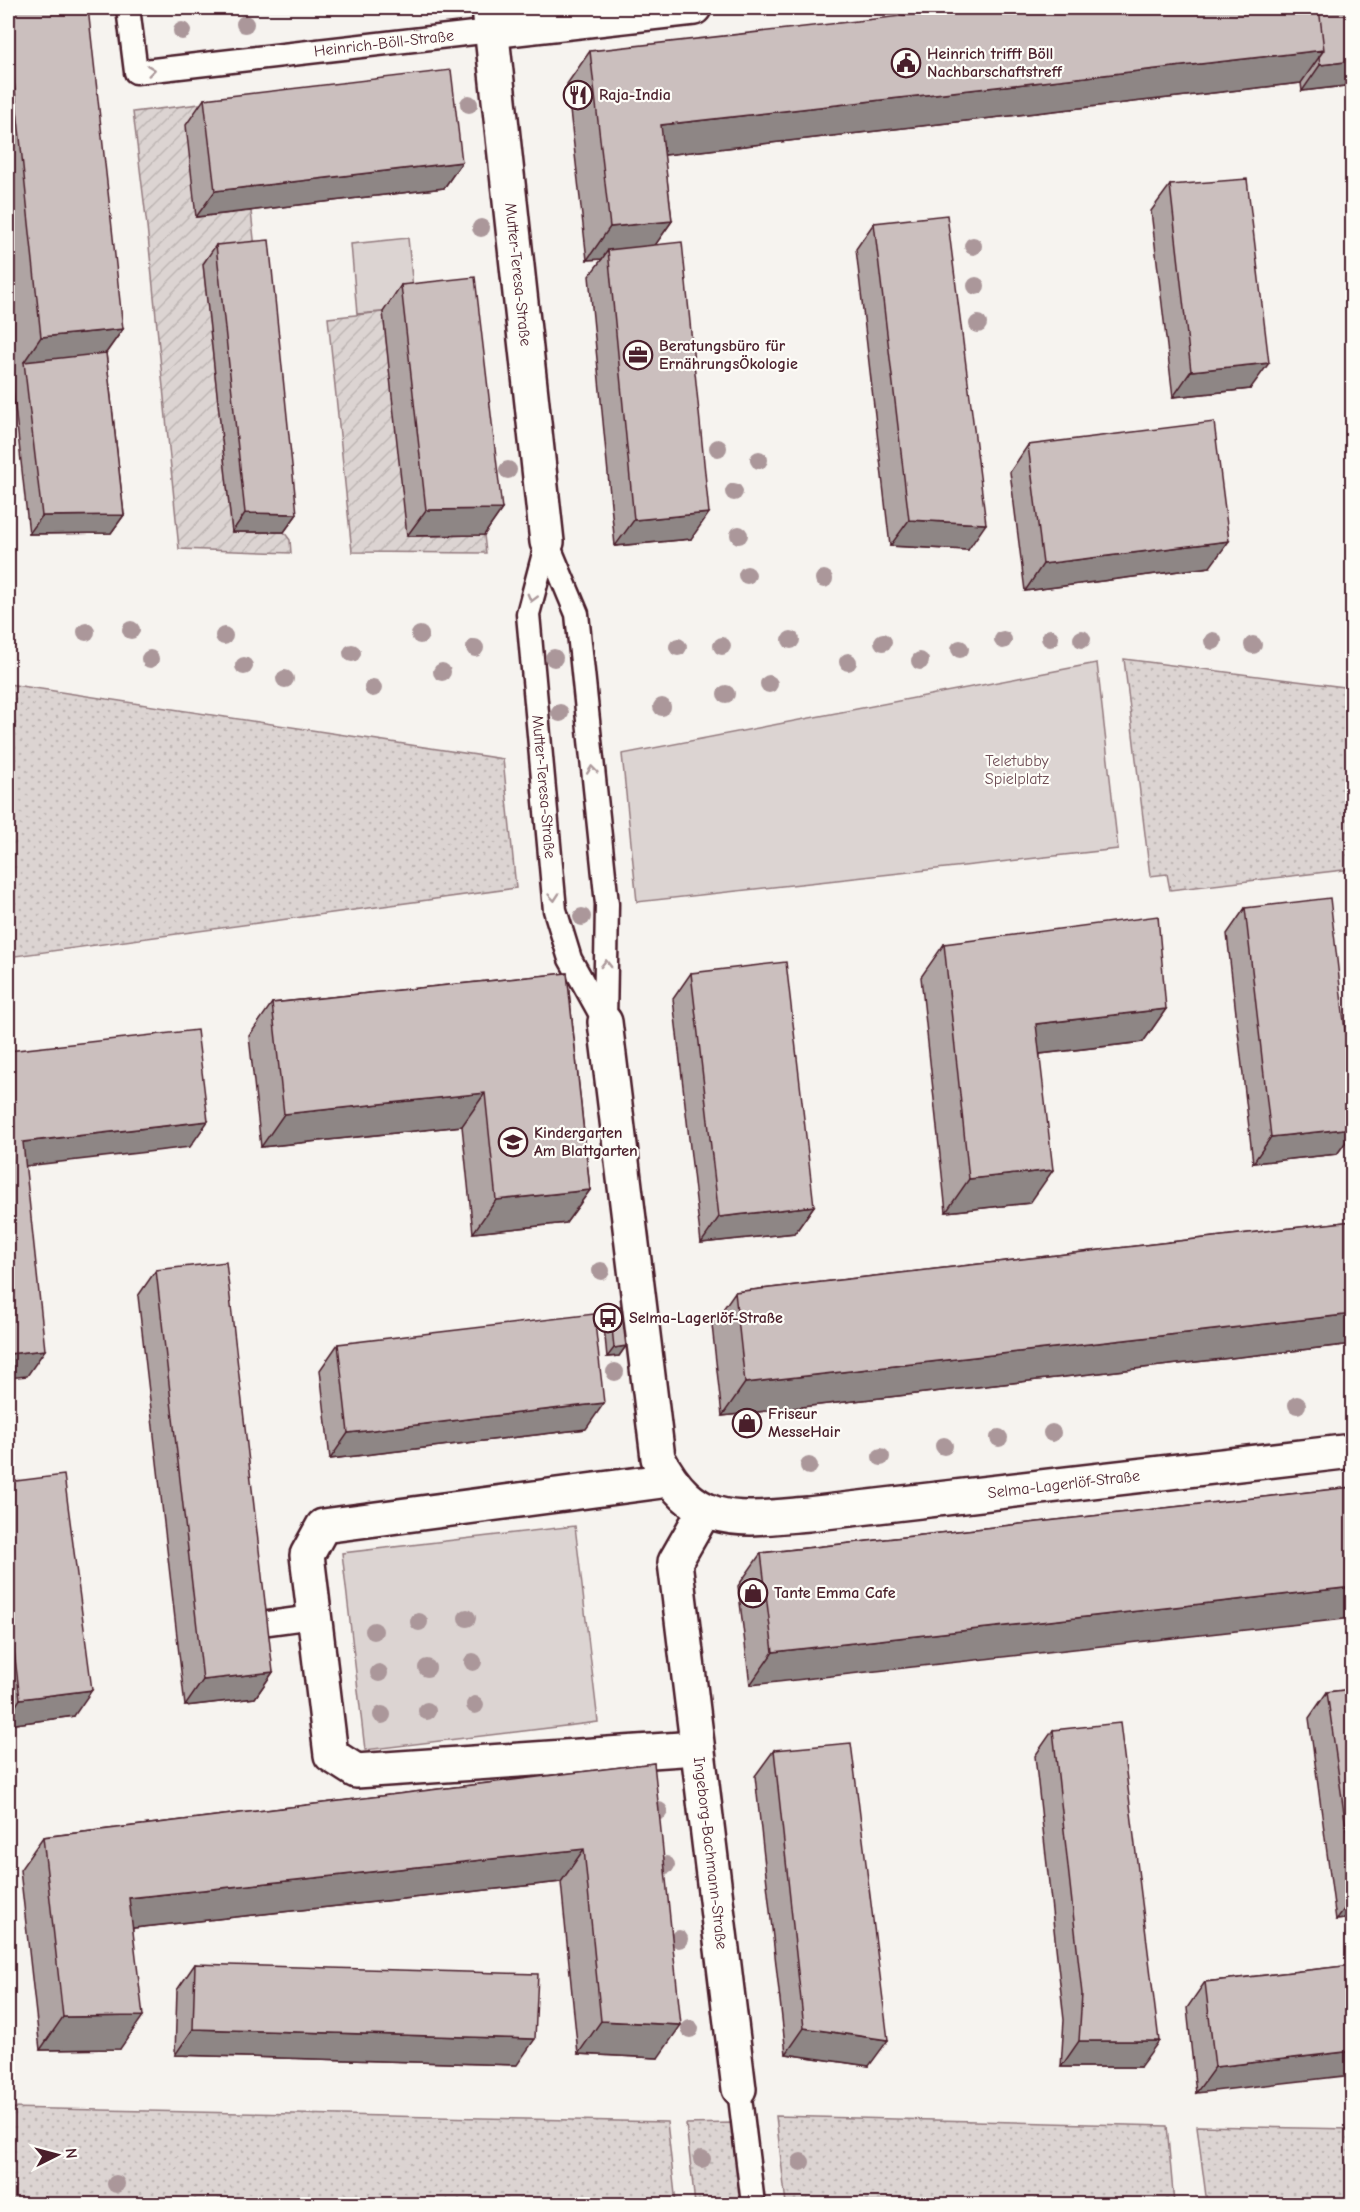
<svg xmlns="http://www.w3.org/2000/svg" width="1360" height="2212" font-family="'Comic Neue',sans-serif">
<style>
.grass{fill:url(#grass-dots);stroke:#937a7e;stroke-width:1.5}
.park{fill:#dcd4d2;stroke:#937a7e;stroke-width:1.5}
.garden{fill:url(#garden-furrows);stroke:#937a7e;stroke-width:1.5}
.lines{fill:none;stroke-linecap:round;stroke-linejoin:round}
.lane-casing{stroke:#4a1f2b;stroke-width:27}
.street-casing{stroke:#4a1f2b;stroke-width:38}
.lane{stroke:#fdfcf7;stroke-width:22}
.street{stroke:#fdfcf7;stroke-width:33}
.tree{fill:#ab979a}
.wall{fill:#afa4a3;stroke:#4a1f2b;stroke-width:1.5}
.shaded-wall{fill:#8e8685;stroke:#4a1f2b;stroke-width:1.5}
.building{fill:#cbbfbe;stroke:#4a1f2b;stroke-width:1.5}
.oneway{stroke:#ac999b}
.labels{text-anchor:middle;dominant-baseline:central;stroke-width:4.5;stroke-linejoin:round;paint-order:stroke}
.street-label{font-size:16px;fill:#4a1f2b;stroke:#fdfcf7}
.poi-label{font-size:16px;font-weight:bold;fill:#4a1f2b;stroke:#fdfcf7;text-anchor:start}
.park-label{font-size:16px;fill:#6e4c55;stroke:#fdfcf7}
</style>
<defs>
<pattern id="grass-dots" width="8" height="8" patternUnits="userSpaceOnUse" patternTransform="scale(1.5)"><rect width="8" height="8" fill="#dcd4d2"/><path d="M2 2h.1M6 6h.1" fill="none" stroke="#beb6b4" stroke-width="1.8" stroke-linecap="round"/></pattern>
<pattern id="garden-furrows" width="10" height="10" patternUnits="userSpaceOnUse" patternTransform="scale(1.5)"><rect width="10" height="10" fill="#dcd4d2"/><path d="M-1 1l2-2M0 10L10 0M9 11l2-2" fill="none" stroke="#beb6b4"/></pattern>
</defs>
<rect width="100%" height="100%" fill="#f6f3ef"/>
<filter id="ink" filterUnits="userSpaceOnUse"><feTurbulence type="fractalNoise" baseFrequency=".0167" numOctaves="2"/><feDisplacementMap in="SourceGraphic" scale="12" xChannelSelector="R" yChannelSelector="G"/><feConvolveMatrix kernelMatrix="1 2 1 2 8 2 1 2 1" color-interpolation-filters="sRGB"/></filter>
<g filter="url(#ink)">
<path class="grass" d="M1124 659 1352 688V869L1170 890 1167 874 1150 876Z
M8 684 503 759 516 888 8 957Z
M8 2108 667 2122 676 2204H12L8 2156Z
M776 2116 1167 2126 1174 2204H786Z
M732 2123 741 2204H695L686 2124Z
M1197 2126 1352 2129V2204H1207Z"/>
<path class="park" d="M408 238 415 309 357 314 351 244Z
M1097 663 1118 849 637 902 622 754Z
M575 1526 598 1722 365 1750 342 1553Z"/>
<path class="garden" d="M251 98 196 217 251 211 256 258 203 264 232 531 284 532 290 540 291 553 179 549 147 226 133 112Z
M383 312 408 536 484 535 486 553 352 552 328 318Z"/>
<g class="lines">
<g class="lane-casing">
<g id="lane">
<path id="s1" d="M128 8 136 72 491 31"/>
<path id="s2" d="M547 542 528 614 555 910 570 959 605 1022"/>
<path d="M547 542 577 614 607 904 605 1022"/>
<path d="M246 1626 313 1617"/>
<path d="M739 2089 753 2204"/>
</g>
</g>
<g class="street-casing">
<g id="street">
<path id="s3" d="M489 8 547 542"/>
<path d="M491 31 694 8"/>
<path id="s4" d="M605 1022 658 1458C695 1529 737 1520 808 1514L1352 1451"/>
<path d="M670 1480 323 1526 307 1555 331 1755 356 1771 696 1748"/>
<path id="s5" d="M704 1511 675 1562 739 2089"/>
</g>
</g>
<use href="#lane" class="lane"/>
<use href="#street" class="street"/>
</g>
<g class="tree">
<circle cx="245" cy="24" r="9"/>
<circle cx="182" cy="31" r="9"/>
<circle cx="469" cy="104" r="9"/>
<circle cx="481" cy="228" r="9"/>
<circle cx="973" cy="246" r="9"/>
<circle cx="976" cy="286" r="9"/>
<circle cx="978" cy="324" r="9"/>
<circle cx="718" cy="448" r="9"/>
<circle cx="759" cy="460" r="9"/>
<circle cx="508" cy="470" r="9"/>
<circle cx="734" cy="492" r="9"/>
<circle cx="739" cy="535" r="9"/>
<circle cx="747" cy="575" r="9"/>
<circle cx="824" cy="579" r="9"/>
<circle cx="131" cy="630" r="9"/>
<circle cx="86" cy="632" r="9"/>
<circle cx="420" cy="635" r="9"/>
<circle cx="224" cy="636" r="9"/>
<circle cx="1050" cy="638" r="9"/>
<circle cx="1082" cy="639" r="9"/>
<circle cx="791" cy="640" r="9"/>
<circle cx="1003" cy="640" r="9"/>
<circle cx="1213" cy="641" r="9"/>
<circle cx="883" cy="642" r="9"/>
<circle cx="1253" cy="645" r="9"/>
<circle cx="722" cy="646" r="9"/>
<circle cx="678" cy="647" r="9"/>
<circle cx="475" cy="648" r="9"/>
<circle cx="960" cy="649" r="9"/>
<circle cx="352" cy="653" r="9"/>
<circle cx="554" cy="658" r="9"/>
<circle cx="150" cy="659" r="9"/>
<circle cx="920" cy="661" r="9"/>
<circle cx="848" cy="662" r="9"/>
<circle cx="244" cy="666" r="9"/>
<circle cx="442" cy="672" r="9"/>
<circle cx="285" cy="679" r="9"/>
<circle cx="769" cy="684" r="9"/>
<circle cx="373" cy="688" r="9"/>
<circle cx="726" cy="694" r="9"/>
<circle cx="662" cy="707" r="9"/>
<circle cx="560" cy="713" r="9"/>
<circle cx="582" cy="917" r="9"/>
<circle cx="601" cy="1271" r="9"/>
<circle cx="615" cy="1372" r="9"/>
<circle cx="1297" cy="1405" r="9"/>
<circle cx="1052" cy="1433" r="9"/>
<circle cx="999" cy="1438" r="9"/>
<circle cx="944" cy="1446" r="9"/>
<circle cx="881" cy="1457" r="9"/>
<circle cx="809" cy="1466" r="9"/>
<circle cx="467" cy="1618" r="9"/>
<circle cx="419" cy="1622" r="9"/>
<circle cx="374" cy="1631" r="9"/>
<circle cx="473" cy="1662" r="9"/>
<circle cx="427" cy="1668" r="9"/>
<circle cx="379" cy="1673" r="9"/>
<circle cx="475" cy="1705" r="9"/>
<circle cx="427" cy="1711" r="9"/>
<circle cx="382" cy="1715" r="9"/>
<circle cx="659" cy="1811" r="9"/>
<circle cx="666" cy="1865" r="9"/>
<circle cx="679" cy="1939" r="9"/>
<circle cx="690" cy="2029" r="9"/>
<circle cx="702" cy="2159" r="9"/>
<circle cx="801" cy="2162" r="9"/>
<circle cx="116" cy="2184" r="9"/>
</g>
<path class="wall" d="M8 8 123 329 106 353 124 515 111 533 29 534 8 343Z
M1353 8V85L1302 91 1301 83 664 155 672 221 655 245 691 539 615 546 589 276 602 259 587 260 567 84 590 51Z
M204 99 462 162 444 188 196 217 186 125Z
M1170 185 1250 389 1173 397 1151 211Z
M874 223 968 550 890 546 856 249Z
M216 245 297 514 284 532H232L203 264Z
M401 285 502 509 484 535 407 536 383 312Z
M1028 445 1210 567 1025 591 1010 472Z
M1245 908 1353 1101V1132L1337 1154 1253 1163 1227 934Z
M944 944 1166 1009 1143 1042 1040 1054 1030 1203 946 1212 921 977Z
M567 973 590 1190 566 1223 473 1233 462 1126 261 1147 249 1036 272 1003Z
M691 973 814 1206 795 1233 701 1243 673 999Z
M1353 1221V1344L722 1416 712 1325 735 1292Z
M156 1270 273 1672 255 1698 185 1706 138 1296Z
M610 1307 626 1346 619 1356 607 1357 603 1316Z
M338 1344 586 1429 330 1459 320 1370Z
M8 1482 74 1716 8 1725Z
M1353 1487 750 1685 738 1586 761 1553Z
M1353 1689V1918L1336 1920 1309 1718 1327 1692Z
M1053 1730 1140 2067H1061L1064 2020 1035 1756Z
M774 1750 869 2066 786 2054 755 1776Z
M654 1763 658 2058 578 2054 561 1882 133 1928 120 2049 40 2050 20 1870 43 1837Z
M195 1964 517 2065 175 2055 177 1990Z
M1353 1965 1196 2093 1187 2008 1205 1982Z"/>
<path class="shaded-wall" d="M1324 50 1301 83 638 158 661 125Z
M1353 61V85L1302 91 1320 65Z
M462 162 444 188 196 217 215 191Z
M672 221 649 254 608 250 602 259 587 260 610 227Z
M123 329 93 371 24 362 41 337Z
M1269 363 1250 389 1173 397 1191 371Z
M502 509 484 535 407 536 426 510Z
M245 513 297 514 284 532H232Z
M709 513 691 539 615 546 634 520Z
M124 515 111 533 29 534 42 516Z
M909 520 986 524 968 550 890 546Z
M1229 541 1210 567 1025 591 1043 564Z
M1166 1009 1143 1042 1013 1057 1036 1024Z
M485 1093 462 1126 261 1147 284 1114Z
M208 1121 190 1147 8 1168 23 1142Z
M1353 1128V1132L1337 1154 1253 1163 1271 1137Z
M1053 1170 1030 1203 946 1212 969 1179Z
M590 1190 566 1223 473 1233 496 1200Z
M814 1206 795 1233 701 1243 719 1217Z
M1353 1314V1344L722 1416 745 1383Z
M626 1346 619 1356 607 1357 614 1348Z
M45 1350 27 1376 8 1378V1354Z
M604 1403 586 1429 330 1459 348 1433Z
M1353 1587V1618L750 1685 773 1652Z
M273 1672 255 1698 185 1706 203 1680Z
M92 1690 74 1716 8 1725V1718L20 1699Z
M584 1849 561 1882 106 1931 129 1898Z
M1353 1897V1918L1336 1920Z
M143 2016 120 2049 40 2050 63 2017Z
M601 2021 681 2025 658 2058 578 2054Z
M804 2028 888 2040 869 2066 786 2054Z
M193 2029 535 2039 517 2065 175 2055Z
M1079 2041H1159L1140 2067H1061Z
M1353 2051V2075L1196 2093 1215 2067Z"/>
<path class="building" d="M8 8H88L123 329 41 337 8 24Z
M972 8H1319L1324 50 661 125 672 221 610 227 590 51Z
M1319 8H1353V61L1320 65 1319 57 1324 50Z
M451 70 462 162 215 191 204 99Z
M1247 179 1269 363 1191 371 1170 185Z
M947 215 986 524 909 520 874 223Z
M269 240 297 514 245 513 216 245Z
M682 242 709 513 634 520 608 250Z
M475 277 502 509 426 510 401 285Z
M106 353 124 515 42 516 24 362Z
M1214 422 1229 541 1043 564 1028 445Z
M1330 898 1353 1101V1128L1271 1137 1245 908Z
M1158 916 1166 1009 1036 1024 1053 1170 969 1179 944 944Z
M786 962 814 1206 719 1217 691 973Z
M567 973 590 1190 496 1200 485 1093 284 1114 272 1003Z
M197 1030 208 1121 23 1142 45 1350 8 1354V1051Z
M1353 1221V1314L745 1383 735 1292Z
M226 1262 273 1672 203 1680 156 1270Z
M621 1306 626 1346 614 1348 610 1307Z
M594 1314 604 1403 348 1433 338 1344Z
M64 1475 92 1690 20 1699 8 1601V1482Z
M1353 1487V1587L773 1652 761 1553Z
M1353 1689V1877L1327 1692Z
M1120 1723 1159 2041H1079L1082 1994 1053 1730Z
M851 1743 888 2040 804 2028 774 1750Z
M654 1763 681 2025 601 2021 584 1849 129 1898 143 2016 63 2017 43 1837Z
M195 1964 538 1974 535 2039 193 2029Z
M1353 1965V2051L1215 2067 1205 1982Z"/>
<defs><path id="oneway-chevron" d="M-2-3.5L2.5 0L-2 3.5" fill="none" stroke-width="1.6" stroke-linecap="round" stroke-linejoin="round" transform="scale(1.5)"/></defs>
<g class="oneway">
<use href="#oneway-chevron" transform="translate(151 70) rotate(-7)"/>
<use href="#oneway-chevron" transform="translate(532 598) rotate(105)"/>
<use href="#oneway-chevron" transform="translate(592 770) rotate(-96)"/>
<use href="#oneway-chevron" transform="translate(554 897) rotate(85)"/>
<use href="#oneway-chevron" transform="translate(606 964) rotate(-90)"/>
</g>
</g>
<defs>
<g id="civic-ring" transform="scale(1.5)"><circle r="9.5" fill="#fdfcf7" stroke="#4a1f2b" stroke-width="1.5"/><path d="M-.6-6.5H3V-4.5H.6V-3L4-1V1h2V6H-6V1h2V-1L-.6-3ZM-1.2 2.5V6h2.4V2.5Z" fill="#4a1f2b"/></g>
<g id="restaurant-ring" transform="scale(1.5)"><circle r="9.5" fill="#fdfcf7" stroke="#4a1f2b" stroke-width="1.5"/><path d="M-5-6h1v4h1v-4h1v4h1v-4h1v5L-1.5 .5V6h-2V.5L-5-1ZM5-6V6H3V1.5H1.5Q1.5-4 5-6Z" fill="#4a1f2b"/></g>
<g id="office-ring" transform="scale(1.5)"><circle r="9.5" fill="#fdfcf7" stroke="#4a1f2b" stroke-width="1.5"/><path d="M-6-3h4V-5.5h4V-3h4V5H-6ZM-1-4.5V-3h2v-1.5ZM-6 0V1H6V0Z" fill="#4a1f2b"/></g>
<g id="school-ring" transform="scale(1.5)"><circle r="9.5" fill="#fdfcf7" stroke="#4a1f2b" stroke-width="1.5"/><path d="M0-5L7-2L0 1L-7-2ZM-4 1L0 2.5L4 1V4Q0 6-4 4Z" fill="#4a1f2b"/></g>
<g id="bus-ring" transform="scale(1.5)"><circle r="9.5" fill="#fdfcf7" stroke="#4a1f2b" stroke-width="1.5"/><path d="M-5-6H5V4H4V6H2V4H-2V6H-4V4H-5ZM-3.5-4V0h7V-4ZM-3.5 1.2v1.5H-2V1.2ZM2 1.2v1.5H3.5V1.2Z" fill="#4a1f2b"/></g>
<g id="shop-ring" transform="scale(1.5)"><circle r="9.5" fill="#fdfcf7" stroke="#4a1f2b" stroke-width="1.5"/><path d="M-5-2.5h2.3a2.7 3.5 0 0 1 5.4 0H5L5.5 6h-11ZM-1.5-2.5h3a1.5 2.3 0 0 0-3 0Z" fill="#4a1f2b"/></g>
</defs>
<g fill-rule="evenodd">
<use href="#civic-ring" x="906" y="63"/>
<use href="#restaurant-ring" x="578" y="95"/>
<use href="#office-ring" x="638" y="355"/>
<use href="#school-ring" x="513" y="1142"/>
<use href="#bus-ring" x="608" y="1318"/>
<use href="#shop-ring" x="747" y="1423"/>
<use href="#shop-ring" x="753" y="1593"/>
</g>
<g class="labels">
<g class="street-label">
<text stroke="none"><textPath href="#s1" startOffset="314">Heinrich-Böll-Straße</textPath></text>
<text stroke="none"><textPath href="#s3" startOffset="268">Mutter-Teresa-Straße</textPath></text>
<text stroke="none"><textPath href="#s2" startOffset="248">Mutter-Teresa-Straße</textPath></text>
<text stroke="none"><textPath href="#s4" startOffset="872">Selma-Lagerlöf-Straße</textPath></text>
<text stroke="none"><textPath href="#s5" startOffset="352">Ingeborg-Bachmann-Straße</textPath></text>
</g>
<g class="poi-label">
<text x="927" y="54">Heinrich trifft Böll<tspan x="927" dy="18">Nachbarschaftstreff</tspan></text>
<text x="599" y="95">Raja-India</text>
<text x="659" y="346">Beratungsbüro für<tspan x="659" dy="18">ErnährungsÖkologie</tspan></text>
<text x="534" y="1133">Kindergarten<tspan x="534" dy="18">Am Blattgarten</tspan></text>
<text x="629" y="1318">Selma-Lagerlöf-Straße</text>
<text x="768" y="1414">Friseur<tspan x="768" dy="18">MesseHair</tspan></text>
<text x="774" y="1593">Tante Emma Cafe</text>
</g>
<g class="park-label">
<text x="1017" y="761">Teletubby<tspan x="1017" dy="18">Spielplatz</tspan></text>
</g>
</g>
<rect width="1360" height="2212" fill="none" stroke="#fdfcf7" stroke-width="30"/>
<rect x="15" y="15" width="1330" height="2182" fill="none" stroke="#4a1f2b" stroke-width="2" filter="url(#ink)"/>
<g transform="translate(57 2155) rotate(84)" stroke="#fdfcf7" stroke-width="4.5" paint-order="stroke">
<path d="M0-4.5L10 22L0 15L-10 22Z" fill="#4a1f2b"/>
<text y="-9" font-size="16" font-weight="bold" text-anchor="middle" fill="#4a1f2b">N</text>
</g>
</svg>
